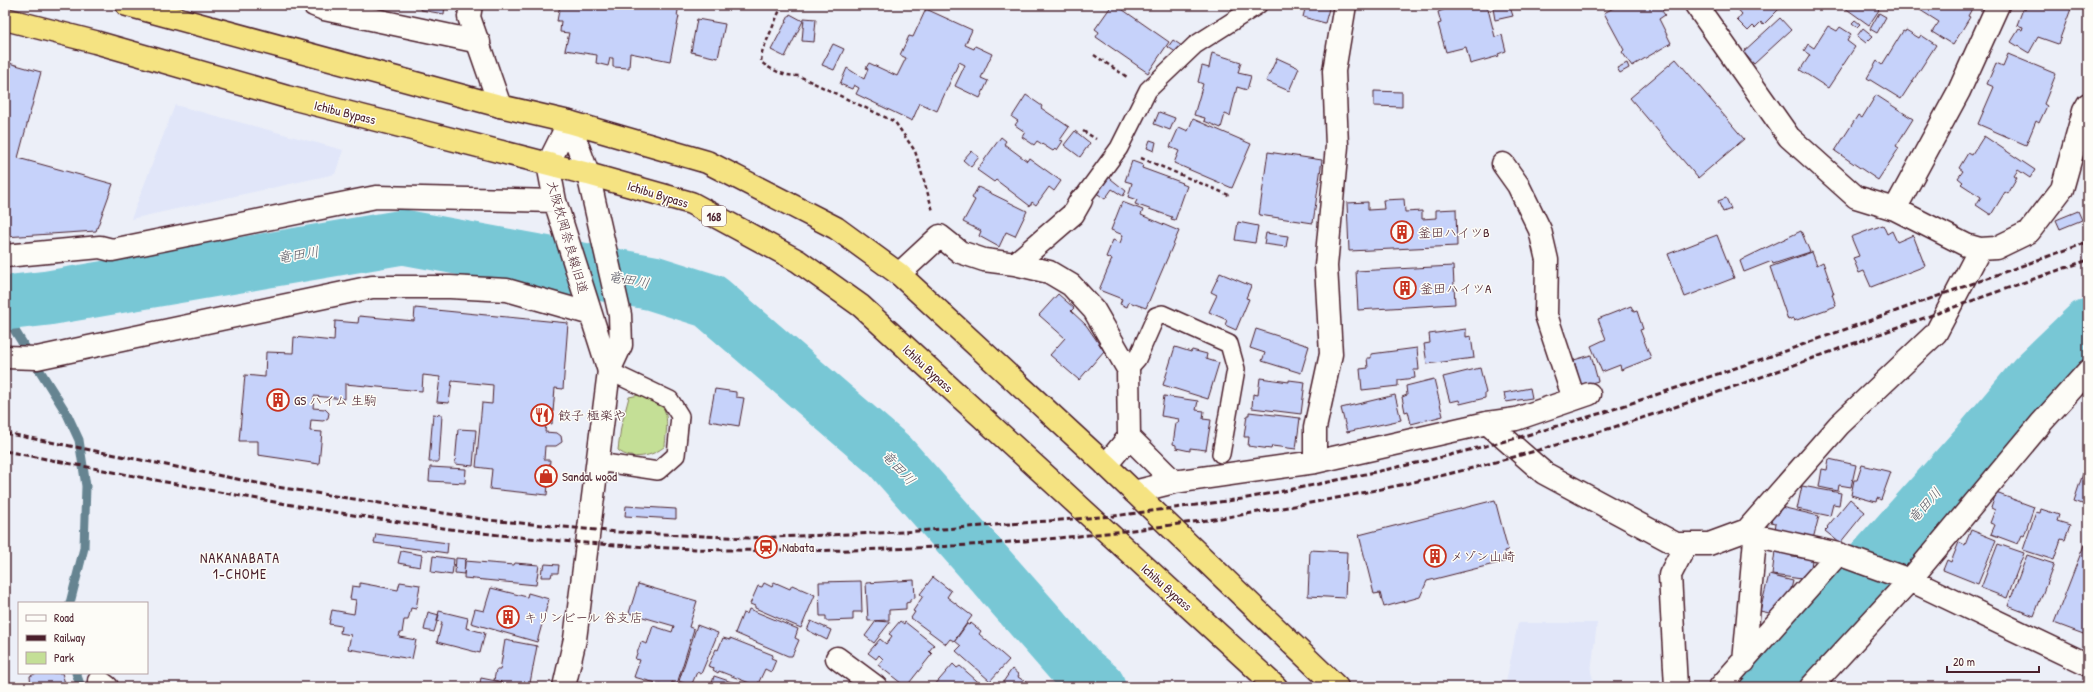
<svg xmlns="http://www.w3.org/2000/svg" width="2093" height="692" font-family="'Patrick Hand','Klee One',sans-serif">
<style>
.built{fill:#e1e6f9}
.green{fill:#c4df96;stroke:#877f60}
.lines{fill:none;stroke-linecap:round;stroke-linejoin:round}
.stream{stroke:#668491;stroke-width:9}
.river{stroke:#78c7d5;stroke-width:55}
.building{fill:#c6d2fa;stroke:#4a1f2b}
.service-casing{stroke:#4a1f2b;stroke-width:20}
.minor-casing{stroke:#4a1f2b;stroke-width:25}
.tertiary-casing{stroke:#4a1f2b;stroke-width:25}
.trunk-casing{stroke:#4a1f2b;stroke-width:25}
.path{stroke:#4a1f2b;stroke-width:2.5;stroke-dasharray:4 3;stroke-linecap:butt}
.service{stroke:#fdfcf7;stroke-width:17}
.minor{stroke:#fdfcf7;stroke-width:22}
.tertiary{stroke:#fdfcf7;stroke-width:22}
.trunk{stroke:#f5e382;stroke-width:22}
.rail{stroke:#4a1f2b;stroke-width:3;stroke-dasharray:6 3;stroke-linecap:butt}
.labels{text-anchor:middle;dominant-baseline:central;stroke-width:3;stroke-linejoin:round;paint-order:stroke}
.shield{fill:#fdfcf7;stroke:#806168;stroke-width:1}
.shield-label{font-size:12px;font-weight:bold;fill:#4a1f2b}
.street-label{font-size:13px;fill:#4a1f2b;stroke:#fdfcf7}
.poi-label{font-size:13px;fill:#4a1f2b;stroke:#fdfcf7;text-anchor:start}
.water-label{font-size:14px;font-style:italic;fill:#5a5a66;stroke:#fdfcf7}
.neighbourhood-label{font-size:14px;letter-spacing:1px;fill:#4a1f2b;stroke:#fdfcf7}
</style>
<rect width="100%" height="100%" fill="#eceff8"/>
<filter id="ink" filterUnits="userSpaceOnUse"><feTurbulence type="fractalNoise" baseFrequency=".025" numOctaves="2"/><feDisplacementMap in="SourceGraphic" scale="8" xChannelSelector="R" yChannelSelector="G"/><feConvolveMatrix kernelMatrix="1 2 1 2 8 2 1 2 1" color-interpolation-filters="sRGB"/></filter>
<g filter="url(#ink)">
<path class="built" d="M175 105 343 150 335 174 131 219Z
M1518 623H1597L1591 672 1595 687H1505Z"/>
<path class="green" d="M639 395C645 398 651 399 657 402 671 409 666 432 665 446 654 456 631 462 618 450L621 427 629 397Z"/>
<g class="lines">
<path class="stream" d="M5 315 67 414 79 440 86 486 84 548 70 603
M76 673 81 687"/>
<path class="river" d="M5 303 48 298 403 237 653 283 710 301 890 456 1081 673 1098 687
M1762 687 1978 445 2035 377 2088 326"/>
</g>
<path class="building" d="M422 5H445L444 14 421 10Z
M560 5H679L677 16H679L670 61 630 53 629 68 613 67V58H610L608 66 596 63 597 55 565 50 569 33 560 32 561 21H557Z
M1112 5H1116L1169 42 1148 73 1096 37 1099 32 1095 29Z
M1306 5H1330L1325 23 1303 17Z
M1445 5H1487L1495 37 1502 35 1506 51 1498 54 1499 56 1470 64 1466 47 1446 52 1438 24 1441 23 1438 12 1446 9Z
M1499 5H1518L1510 7 1513 16 1495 20 1493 8 1500 7Z
M1619 5H1666L1667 8 1662 11 1665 15 1659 19 1671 43 1632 66 1622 52 1624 50 1604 13Z
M1734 5H1783L1763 25 1761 22 1755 28 1753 26 1748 31 1737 20 1742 14Z
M1841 5H1881L1878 9 1879 10 1869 25Z
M1923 5H1974L1968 16 1970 17 1953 45 1932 32 1939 22 1920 10Z
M2027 5H2078L2077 7 2072 6 2058 44 2038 37 2029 53 2011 42 2019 29 2022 30 2023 27 2017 25 2023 9 2025 10Z
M926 9 972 30 965 45 974 49 975 46 992 54 981 78 988 81 980 98 955 86 965 65 959 62 937 111 920 103 912 121 856 94 859 88 854 85 852 89 840 84 847 68 864 79 868 69 866 68 869 63 897 76 906 58 900 55 909 36 913 37Z
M1879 13 1886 17 1877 33 1870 29Z
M790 14 803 21 785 57 771 50Z
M804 18 816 19 814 42 802 41Z
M1780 18 1791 30 1754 64 1743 52Z
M697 19 725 24 718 58 691 52Z
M1855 20 1860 24 1857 27 1852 23Z
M1828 26 1837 31 1840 27 1851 34 1847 41 1855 47 1828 88 1800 70 1810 55 1804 51 1808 44 1814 48Z
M1863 28 1873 36 1866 43 1857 36Z
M1906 30 1919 38 1921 35 1936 45 1901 99 1867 78 1877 61 1882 65 1903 31 1905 32Z
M1173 40 1182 46 1177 53 1168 47Z
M833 44 844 49 834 70 822 65Z
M1212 53 1241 62 1238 73 1251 76 1247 90 1237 87 1230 116 1225 114 1221 128 1204 121 1205 118 1194 115 1203 84 1198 82 1202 66 1209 68Z
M2008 54 2056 74 2044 104 2047 106 2039 123 2036 121 2026 145 1978 124 1994 87 1987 84 1996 63 2003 66Z
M1277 58 1299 68 1289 91 1266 81Z
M1676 59 1744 139 1698 178 1630 98Z
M5 62 41 72 18 158 113 184 96 231 5 237Z
M1627 63 1629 68 1620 73 1617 68Z
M1374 91 1402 92V107L1374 106Z
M1026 95 1042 106 1041 108 1069 127 1060 140 1063 141 1057 150 1055 149 1053 151 1037 141 1034 145 1022 137 1025 132 1015 125 1018 121 1012 117Z
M1876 95 1913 119 1896 146 1899 148 1878 180 1835 151 1858 115 1862 118Z
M1159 112 1175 118 1170 130 1154 124Z
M1193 119 1251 144 1232 188 1174 163 1179 151 1170 147 1179 127 1188 131Z
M1075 131 1090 143 1080 157 1064 145Z
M1984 136 2035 170 2030 178 2018 170 2014 176 2017 178 2008 194 2005 192 1991 215 1976 205 1981 197 1961 184 1963 182 1958 178 1963 171 1959 168 1968 153 1972 155Z
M1001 137 1006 141 1004 144 1027 161 1029 158 1061 181 1054 191 1049 187 1036 205 1032 202 1030 206 996 180 994 182 977 170Z
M1150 140 1156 142 1154 151 1147 148Z
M971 151 979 157 971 167 963 160Z
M1268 152 1322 160 1313 223 1259 215Z
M1132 161 1143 165 1142 168 1183 183 1182 184 1187 186 1175 220 1171 219 1172 217 1135 204 1137 200 1128 197 1132 183 1125 181Z
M1106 175 1126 191 1123 196 1112 189 1105 199 1095 192Z
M978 187 1027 211 1015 236 1006 232 999 247 979 236 981 231 963 222 975 200 972 198Z
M1726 198 1731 209 1723 212 1718 201Z
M1404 199 1405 212 1422 211V219L1436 218V210L1456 209 1457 246 1349 251 1347 203 1368 202V210L1384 209 1383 200Z
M1122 202 1143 210 1141 215 1179 231 1146 308 1129 302 1127 307 1120 304 1122 299 1099 290 1112 259 1106 257 1113 240 1120 243 1123 235 1111 230Z
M2078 211 2082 220 2060 229 2056 220Z
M1238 222 1258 226 1255 243 1235 240Z
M1883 225 1887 234 1892 231 1897 242 1913 235 1925 266 1871 287 1864 271 1859 273 1853 258 1859 256 1851 237Z
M1801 231 1810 252 1773 264 1772 261 1744 272 1740 261 1745 258Z
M1266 233 1288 236 1286 247 1264 244Z
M1717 235 1734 278 1685 297 1668 254Z
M1812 252 1817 265 1823 262 1834 294H1832L1836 306 1794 321 1793 318 1788 320 1770 267Z
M1453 266 1455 304 1358 310 1356 271Z
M1220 273 1251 286 1246 298 1249 299 1236 330 1225 325 1227 320 1209 312 1217 295 1211 292Z
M1058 294 1074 308 1071 311 1086 325 1104 351 1079 380 1050 355 1065 338 1039 315Z
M1631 306 1634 312 1637 311 1643 329 1640 330 1651 358 1621 370 1620 365 1602 372 1591 346 1606 339 1598 319Z
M415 308 568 323 563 389 555 388 552 424 546 423 545 432 557 433 561 436 562 442 556 446H545L544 460H550L547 495 490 489 492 469 476 467 482 403 492 404 493 385 452 381 449 403 437 402 440 377 423 375 422 391 345 384V399L314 396 313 408 325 409 329 413 328 418 323 421 311 420 310 431 322 432 319 464 258 455V441H239L245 375 265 377 266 352 293 353 294 337 334 341 335 321 358 323 359 316 414 321Z
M1256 329 1309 346 1301 373 1262 361 1265 353 1250 348Z
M1466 329V337L1471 336 1474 358 1427 364 1424 344 1430 343 1429 334Z
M1175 347 1191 352 1192 350 1207 354 1206 359 1219 363 1208 399 1163 385Z
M1417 348 1419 370H1414L1415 378 1398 380V386L1362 390 1360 369 1368 368 1367 358H1371V354Z
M1591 355 1598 381 1581 386 1574 360Z
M1480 368 1486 393H1485V398L1460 404 1459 400 1450 402 1443 377Z
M1260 378 1289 382V380L1305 382 1301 414 1252 408 1253 394 1258 395Z
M1434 379 1443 416 1411 424 1408 411 1405 412 1402 397 1407 395 1406 386Z
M1530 388 1532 398 1506 402 1504 393Z
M715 389 736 392V397L744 398 739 426 709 421Z
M1395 395 1401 420 1347 432 1341 408Z
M1164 396 1198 401 1196 410 1204 411 1203 419 1211 420 1206 450 1190 448V451L1176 448V445L1173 444 1176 423H1178L1179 419 1161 416Z
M1249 412 1300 418 1296 449 1272 446 1271 449 1248 446 1249 437H1244L1247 415H1249Z
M433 414 442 415 439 462H429Z
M458 429 476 430 473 466 455 464Z
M2088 458V506L2074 501Z
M1829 459 1856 465 1851 487 1839 485 1838 491 1819 487 1822 469 1827 470Z
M1862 465 1891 472 1881 500 1877 498 1876 502 1851 495 1854 480H1857Z
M430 467 466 469 465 483 429 481Z
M1802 486 1841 493 1839 505 1833 504 1830 516 1797 509Z
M1996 493 2034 507 2024 536 2022 535 2018 544 1991 534 1995 525 1990 523 1995 510 1991 508Z
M1850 499 1865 512 1840 543 1825 531 1828 528 1827 527Z
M1495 500 1508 550 1504 551 1506 561 1427 581 1420 597 1384 607 1380 593 1374 594 1359 535Z
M626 506 676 509V519L625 516Z
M1781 507 1819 516 1813 539 1775 530 1776 523 1771 522 1773 514 1778 515Z
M2041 509 2059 515 2057 521 2070 525 2065 540 2061 539 2054 560 2023 550 2036 512 2040 513Z
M1971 530 1996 540 1978 584 1943 570 1947 560 1951 562 1959 542 1965 545Z
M376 534 448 543 447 553 374 543Z
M1998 544 2024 553 2007 598 1981 588Z
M2084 545H2088V630L2086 635 2054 623Z
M1310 550 1347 552 1345 598 1308 596Z
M401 551 422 555 420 567 398 563Z
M1775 551 1792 554V557L1812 559 1810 577 1802 576V579L1772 575Z
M2027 555 2054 564 2034 616 2008 606Z
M433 556 454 559 452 575 431 572Z
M456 558 467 559 465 561 464 574 455 573Z
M465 561 514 565 515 563 539 565 536 585 464 578Z
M545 564 559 565 558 573H552L551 577H541L542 568H544Z
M1769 575 1793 581 1789 597 1786 600 1782 599 1780 608 1776 607 1774 614 1760 611Z
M933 577 951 591 947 597 972 616 954 641 950 639 946 644 911 618 915 612 913 611 923 596 920 594Z
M914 580 915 598 910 599V602L906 603V609L889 610V620L868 621 866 583Z
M861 581 862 612H853V620L826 621V616H820L819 582Z
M400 582 420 585 416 609 411 608 408 620H404L402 633H400L399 637 416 640 412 659 348 649 351 635 340 633 341 626 329 624 332 610 354 614 356 600 350 599 352 586 360 587V583L398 590Z
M774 582 790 589 792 585 815 595 801 628 755 608V606L750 604 758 586 762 587 764 583 772 587Z
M638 584 697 601 689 627 694 629 677 684 672 682 671 687 634 677 640 660 635 659 641 642 647 644 653 626 672 632 674 626 629 613Z
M491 588 527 597 528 593 549 599 537 642 471 623 475 609 484 611Z
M749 609 798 629 795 638 799 640 792 656H788L735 633 743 613 747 614Z
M439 611 468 618 466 628 485 633 480 653 437 642 442 622 437 621Z
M428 612 439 615 434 632 424 630Z
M811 621 831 630 827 640 807 630Z
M876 621 890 622 874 643 865 636Z
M900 621 904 624 905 622 934 645 929 651 932 654 906 687 878 665 883 659 879 655 876 659 868 653 880 639 886 644 892 636 889 634Z
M971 623 981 631 979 634 1009 660 990 681 956 651 961 646 955 641 967 624 969 625Z
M697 625 718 633 701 674 697 672 691 686 679 681Z
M723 638 730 640V638L773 655 771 658 776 660 771 672 765 669 757 686 719 671 718 673 713 670 714 668 708 666 716 649 718 650Z
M505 640 537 646 530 683 526 682 525 687H500L501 682 494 680 496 670H500Z
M953 664 957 668 960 666 984 687H933Z
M1012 669 1019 675 1018 677 1033 687H1002L1001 685Z
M37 673H62L66 687H31L30 676Z
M714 676 747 687H711Z
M481 678 501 682 500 687H479Z"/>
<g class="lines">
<g class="service-casing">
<path id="service" d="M1081 200 1119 148 1148 90 1195 45 1258 5
M1128 369 1137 359 1156 316 1162 314 1229 344 1236 369 1221 454
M598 462 658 471 676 455 680 416 670 400 609 371"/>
</g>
<g class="minor-casing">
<path id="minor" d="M471 5 469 17 500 106
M1696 5 1789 137 1856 197 1895 209 1966 245 1980 249 1996 248 2029 232 2062 189 2084 111 2088 104
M569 122 548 164 555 201 609 371
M569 122 588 174 620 315 621 345 609 371
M1503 164 1518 185 1540 230 1547 260 1546 315 1574 399
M1895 209 1959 91 1998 5
M5 256 100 247 112 250 376 197 555 201
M1015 264 1073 214 1081 200
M899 274 940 236 960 252 984 260 1015 264 1049 272 1071 285 1094 310 1128 369 1129 437 1106 465
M5 357 37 358 372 287H450L507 290 591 314
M1487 423 1544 473 1676 544H1709L1747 530 1839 425 1936 333 1980 249
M1129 437 1174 482
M1315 462V428L1331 354 1326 266 1337 146 1334 71 1345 5
M1134 492 1174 482 1315 462 1487 423 1516 419 1589 394
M1755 539 1767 538 1838 554 1910 580 2088 665
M837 658 876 687
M1744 662 1755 539 1747 530
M99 681 107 687
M1676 687 1670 575 1686 544
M1720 687 1838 554
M1811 687 1910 580 2042 422 2088 371"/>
</g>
<g class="tertiary-casing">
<path id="tertiary" d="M314 5 324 9 479 42
M564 687 575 639 609 371"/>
</g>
<g class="trunk-casing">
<path id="trunk" d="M127 5 500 106 569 122 707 162 836 228 899 274 1106 465 1337 687
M5 19 95 42 287 97 588 174 691 203 798 261 861 306 1276 687"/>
</g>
<path class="path" d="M782 5 762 52 761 62C773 71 784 76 799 76L895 122 915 151 933 211
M1094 55 1127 77
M1083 131 1096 139
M1141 158 1231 196"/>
<use href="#service" class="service"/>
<use href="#minor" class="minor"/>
<use href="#tertiary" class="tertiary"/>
<use href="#trunk" class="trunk"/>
<path class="rail" d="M5 433 277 487 488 520 618 532 748 538 903 532 1114 516 1242 499 1319 484 1426 461 1517 438 1605 412 1771 356 2088 242
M5 451C166 482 327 515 491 534 801 569 1123 548 1427 479 1588 442 1742 384 1896 328 1960 305 2024 282 2088 260"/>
</g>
</g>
<defs>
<g id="building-ring" transform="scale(1.15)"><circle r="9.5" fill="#fdfcf7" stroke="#c8321e" stroke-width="1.5"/><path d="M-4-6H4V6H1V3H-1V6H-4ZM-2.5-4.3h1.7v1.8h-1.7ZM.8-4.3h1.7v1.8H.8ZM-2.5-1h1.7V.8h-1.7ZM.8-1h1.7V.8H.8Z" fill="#c8321e"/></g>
<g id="restaurant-ring" transform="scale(1.15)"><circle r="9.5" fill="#fdfcf7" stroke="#c8321e" stroke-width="1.5"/><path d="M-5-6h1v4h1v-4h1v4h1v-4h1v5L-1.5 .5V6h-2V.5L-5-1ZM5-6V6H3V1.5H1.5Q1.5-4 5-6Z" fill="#c8321e"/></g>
<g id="shop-ring" transform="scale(1.15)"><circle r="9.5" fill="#fdfcf7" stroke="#c8321e" stroke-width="1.5"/><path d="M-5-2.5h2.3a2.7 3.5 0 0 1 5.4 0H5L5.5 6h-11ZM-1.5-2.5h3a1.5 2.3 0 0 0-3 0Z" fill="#c8321e"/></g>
<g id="station-ring" transform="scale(1.15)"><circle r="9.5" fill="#fdfcf7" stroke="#c8321e" stroke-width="1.5"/><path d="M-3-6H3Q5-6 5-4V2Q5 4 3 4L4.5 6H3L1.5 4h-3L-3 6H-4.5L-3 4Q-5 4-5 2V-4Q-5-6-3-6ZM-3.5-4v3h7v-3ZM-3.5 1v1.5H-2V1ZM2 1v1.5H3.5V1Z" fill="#c8321e"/></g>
</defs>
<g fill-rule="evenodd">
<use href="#building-ring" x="1402" y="232"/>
<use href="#building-ring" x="1405" y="288"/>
<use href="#building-ring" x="278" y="400"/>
<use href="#restaurant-ring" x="542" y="415"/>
<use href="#shop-ring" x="546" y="476"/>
<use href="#station-ring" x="766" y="547"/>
<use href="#building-ring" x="1435" y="556"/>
<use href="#building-ring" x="508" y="617"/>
</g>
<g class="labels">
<rect class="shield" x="702" y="206" width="24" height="20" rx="3"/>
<g class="shield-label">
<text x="714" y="216">168</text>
</g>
<g class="street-label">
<text transform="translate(345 112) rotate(14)">Ichibu Bypass</text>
<text transform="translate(658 194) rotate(17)">Ichibu Bypass</text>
<text transform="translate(568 237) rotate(74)">大阪枚岡奈良線旧道</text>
<text transform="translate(928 368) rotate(43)">Ichibu Bypass</text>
<text transform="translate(1167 587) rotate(42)">Ichibu Bypass</text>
</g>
<g class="poi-label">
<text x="1418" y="232">釜田ハイツB</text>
<text x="1420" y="288">釜田ハイツA</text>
<text x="294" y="400">GS ハイム 生駒</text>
<text x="558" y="415">餃子 極楽や</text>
<text x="562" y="476">Sandal wood</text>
<text x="782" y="547">Nabata</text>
<text x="1450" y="556">メゾン山崎</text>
<text x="524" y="617">キリンビール 谷支店</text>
</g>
<g class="water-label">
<text transform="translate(298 254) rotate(-9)">竜田川</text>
<text transform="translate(629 279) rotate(11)">竜田川</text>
<text transform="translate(899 467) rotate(47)">竜田川</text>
<text transform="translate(1924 505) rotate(-48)">竜田川</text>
</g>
<g class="neighbourhood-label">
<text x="240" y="557">NAKANABATA<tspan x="240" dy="16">1-CHOME</tspan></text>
</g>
</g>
<rect width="2093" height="692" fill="none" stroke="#fdfcf7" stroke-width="20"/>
<rect x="10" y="10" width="2073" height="672" fill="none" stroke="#4a1f2b" stroke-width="1.5" filter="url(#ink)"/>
<rect x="18" y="602" width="130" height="72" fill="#fdfcf7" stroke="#b5a4a5"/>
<rect x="26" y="615" width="20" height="6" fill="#fdfcf7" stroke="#b5a4a5"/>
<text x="54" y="622" font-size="12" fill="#4a1f2b">Road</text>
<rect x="26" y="635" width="20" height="6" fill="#4a1f2b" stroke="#b5a4a5"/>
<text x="54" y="642" font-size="12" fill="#4a1f2b">Railway</text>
<rect x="26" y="652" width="20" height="12" fill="#c4df96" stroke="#b5a4a5"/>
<text x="54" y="662" font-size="12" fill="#4a1f2b">Park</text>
<path d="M1947 666v6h92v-6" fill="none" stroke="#4a1f2b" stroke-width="2"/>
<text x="1953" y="666" font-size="12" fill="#4a1f2b" stroke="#fdfcf7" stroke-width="3" paint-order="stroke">20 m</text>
</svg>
